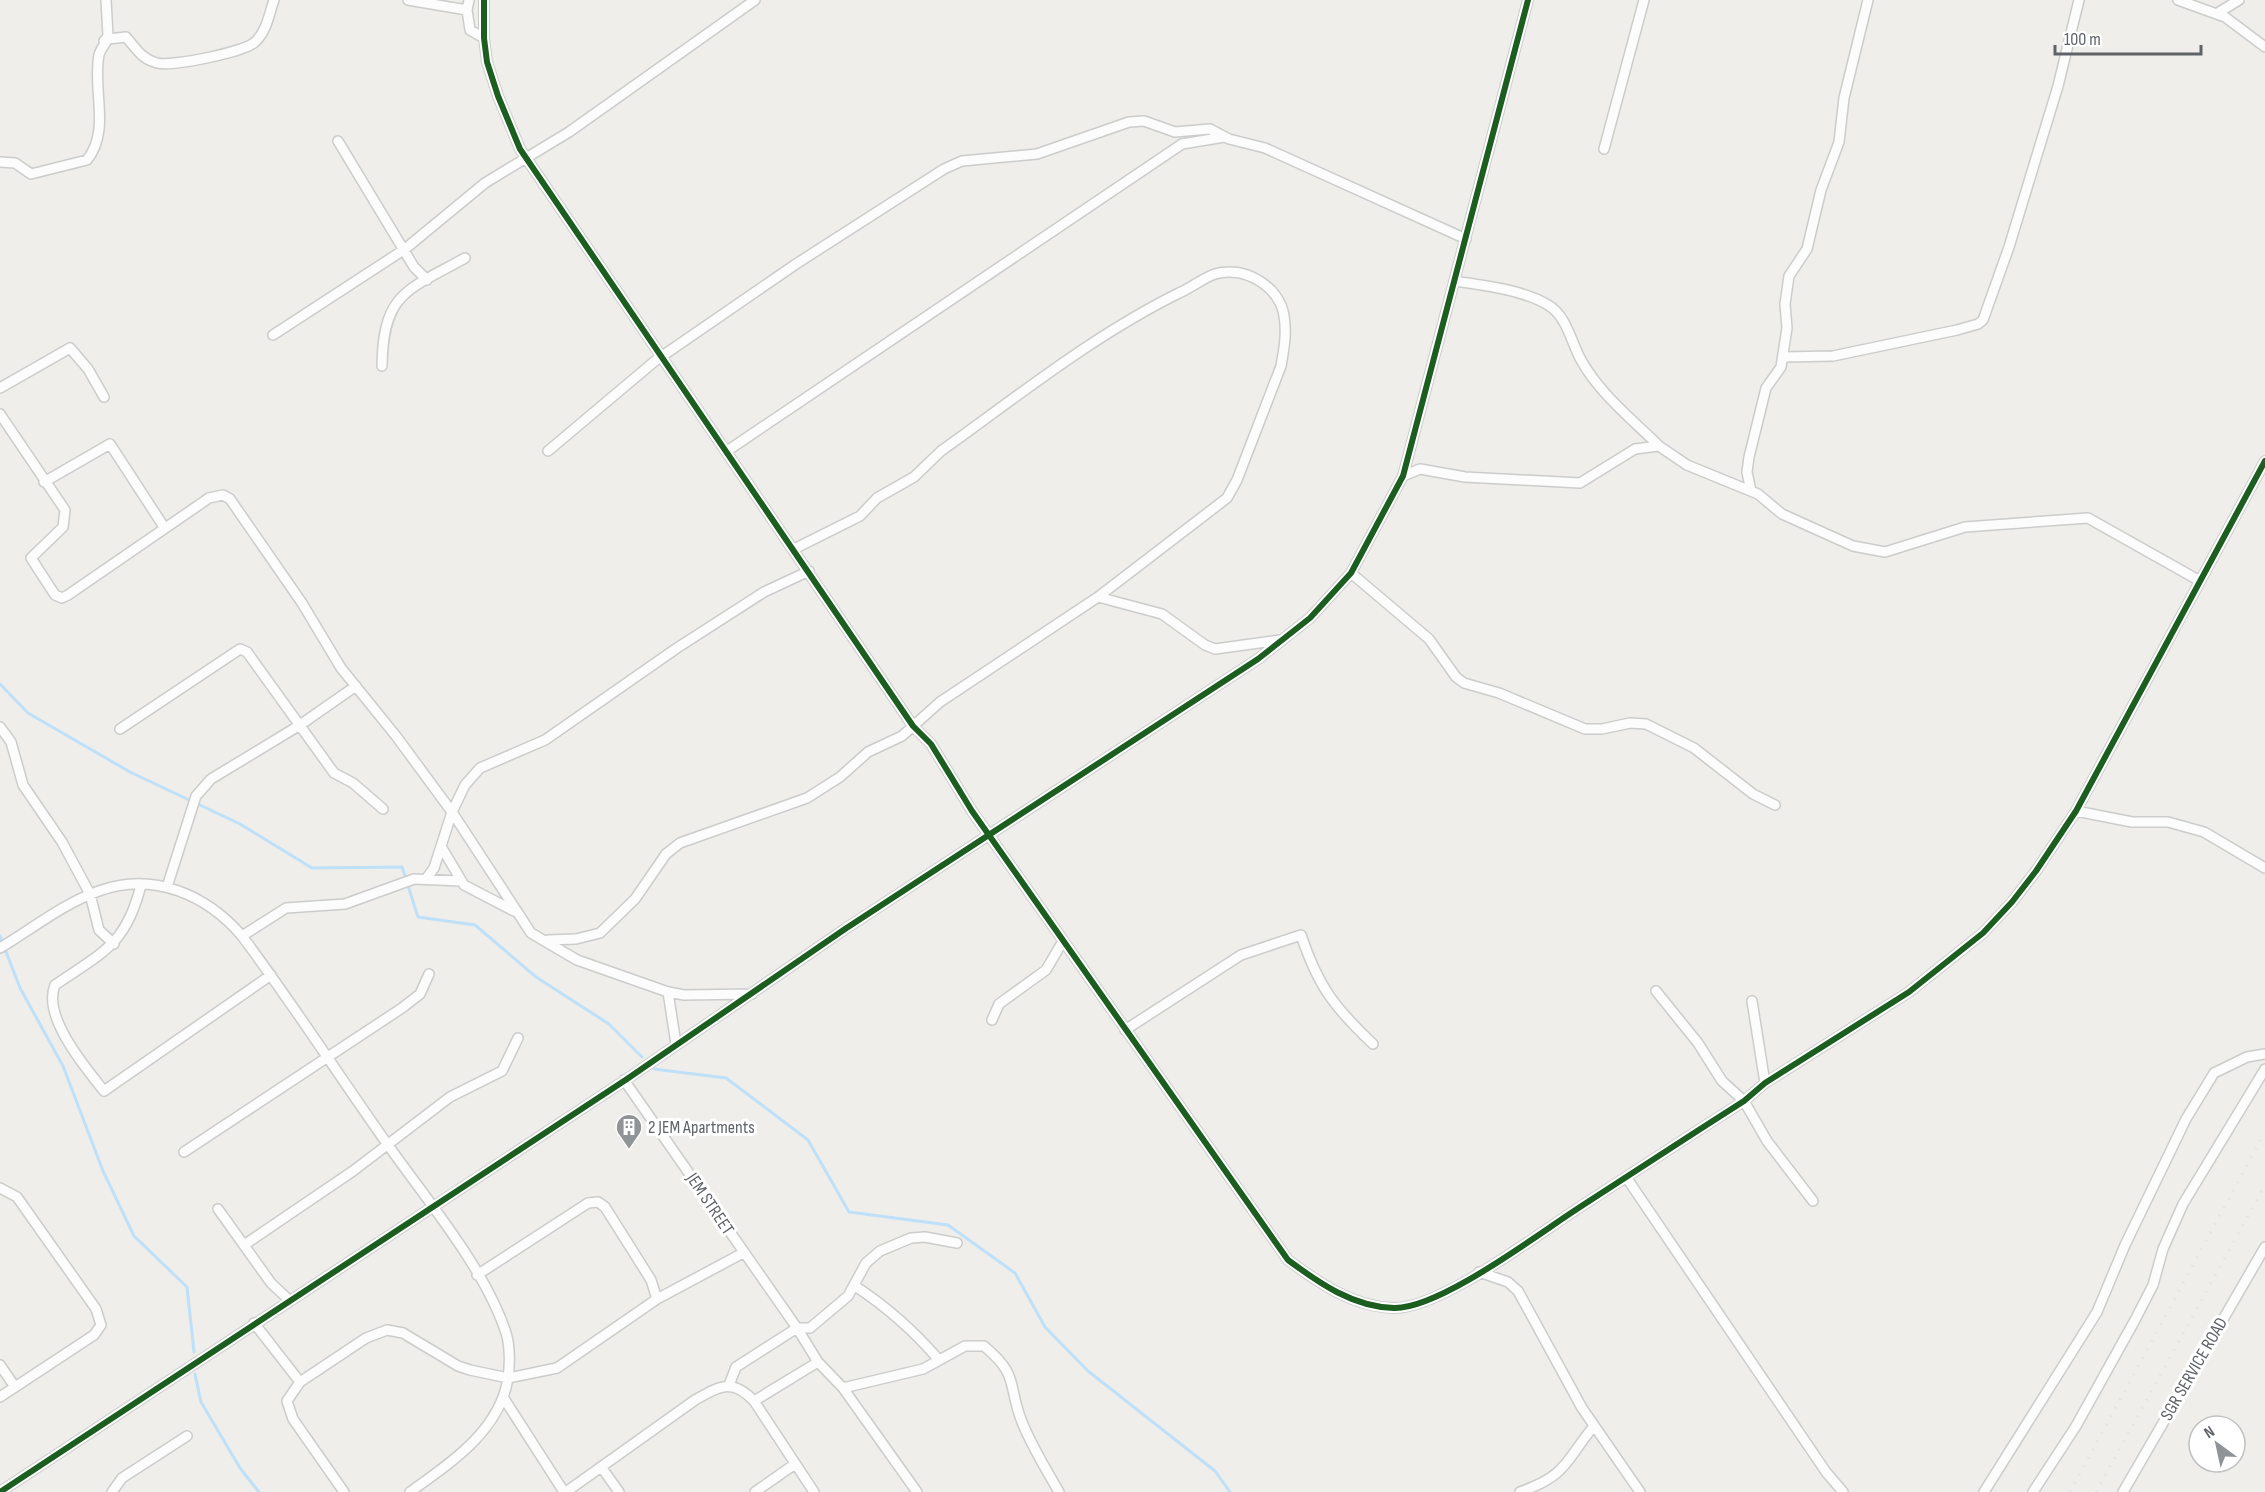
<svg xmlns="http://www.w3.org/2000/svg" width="2265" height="1492" font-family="'Sofia Sans Condensed',sans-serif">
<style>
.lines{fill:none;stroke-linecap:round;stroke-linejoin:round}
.stream{stroke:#bfe0f9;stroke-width:3}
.minor-casing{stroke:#cbcccc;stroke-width:12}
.minor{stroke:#fdfcfc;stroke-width:9}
.rail{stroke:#e4e4e4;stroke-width:3;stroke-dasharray:1.5 8;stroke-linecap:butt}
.cycleway-casing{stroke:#fff;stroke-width:10}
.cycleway{stroke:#1b5e20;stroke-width:6}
.labels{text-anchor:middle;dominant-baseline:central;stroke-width:6;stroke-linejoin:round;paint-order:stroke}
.poi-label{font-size:18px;fill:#5f6368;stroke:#fff;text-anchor:start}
.street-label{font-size:18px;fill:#5f6368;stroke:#fff}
</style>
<rect width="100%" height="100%" fill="#efeeea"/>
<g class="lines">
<path class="stream" d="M0 684 28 713 130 772 240 824 312 868 402 867 418 917 475 925 536 977 609 1024 642 1057
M0 936 20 988 63 1066 103 1171 134 1236 187 1287 194 1352
M654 1069 726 1078 808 1140 849 1212 948 1225 1015 1273 1045 1327 1088 1371 1215 1471 1230 1492
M195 1374 201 1402 240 1468 259 1492"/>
<g class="minor-casing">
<path id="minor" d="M408 0 467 10 469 0
M484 0V38L487 62 498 96 520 149 913 726 931 744 972 811 1288 1260C1319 1283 1353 1307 1394 1308 1440 1309 1538 1234 1580 1207 1634 1172 1689 1136 1744 1101L1765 1083 1909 992 1983 933 2012 902 2036 871 2076 811 2265 461
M2178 0 2225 17 2265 47
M467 10 470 30 484 38
M2216 14 2239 0
M104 41 108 36 106 0
M338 141 414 267 427 280
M1604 149 1644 0
M0 162 15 163 31 174 87 160C111 130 92 90 99 55 100 50 105 44 108 39L126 37C136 48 141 59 157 63 171 67 245 52 255 42 267 31 269 14 274 0
M1454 281C1482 285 1524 290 1548 305 1567 316 1571 342 1581 360 1599 393 1633 420 1659 446
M273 335 405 249 485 183 569 132 755 0
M1783 357 1833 356 1957 330 1978 324 1983 320 2009 247 2058 86 2079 0
M382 366C383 292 408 290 465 258
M0 388 70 348 88 369 104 397
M0 414 65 510 63 527 31 558 55 595 62 598 68 595 209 498 223 495 230 499 302 603 341 668 396 736 452 812 531 933 577 960 668 992 684 995 752 994
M548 451 655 361 796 264 944 169 962 161 1037 154 1129 122 1144 121 1175 132 1210 129 1229 139 1265 148 1466 239
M727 451 1182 144 1224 137
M1403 476 1420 469 1465 477 1580 483 1635 449 1659 446 1687 465 1758 494 1782 514 1853 546 1885 552 1965 527 2088 518 2200 581
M44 482 110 444 164 527
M1751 491 1747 472 1749 457 1766 388 1781 367 1787 328 1785 304 1789 276 1807 249 1821 190 1839 142 1844 98 1868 0
M1351 573 1429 639 1456 677 1464 683 1499 693 1585 729H1602L1630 723 1646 724 1694 748 1753 794 1775 805
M1098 597 1162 614 1205 645 1215 649 1280 640
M0 727 11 742 23 785 62 842 90 894 99 930 114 944
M120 729 240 649 247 652 334 773 353 783 383 809
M2076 811 2132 822H2168L2204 832 2265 868
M442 848 464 885 514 911
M426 879 434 868 452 812 465 785 480 768 545 740 677 648 764 592 809 571
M141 885C126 945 103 952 55 985 42 1016 84 1066 104 1091L271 975
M167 887 196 796 211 779 300 725 356 686
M242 936 286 908 345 904 414 879 461 881
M548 940 576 939 600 933 635 899 666 854 680 843 807 798 840 777 868 752 902 736 940 702 1098 597 1227 498 1237 480 1281 366C1284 349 1287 333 1284 316 1280 286 1243 265 1215 274 1203 278 1191 288 1179 293 1094 335 1018 396 941 451L914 477 877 498 860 516 794 549
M0 948C32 929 64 903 99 891 153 871 207 895 242 936 293 1004 339 1076 388 1145 426 1199 486 1270 506 1333 510 1345 510 1365 508 1378 500 1431 450 1463 410 1492
M1656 991 1698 1043 1722 1081 1744 1101 1767 1141 1813 1201
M668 992 676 1044
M1752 1001 1765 1083
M992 1020 999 1004 1046 970 1063 941
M1125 1030 1241 955 1301 935C1318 986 1334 1007 1373 1044
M624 1080 797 1328 736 1367 729 1385
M184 1152 402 1008 420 994 429 974
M1626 1177 1826 1472 1843 1492
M0 1188 17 1197 96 1309 101 1325 94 1335 0 1397
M218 1209 271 1283 289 1300
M244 1245 353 1171 450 1097 502 1071 518 1038
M1479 1272 1508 1282 1518 1291 1582 1408 1640 1492
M477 1275 588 1203 598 1202 605 1207 651 1280 657 1299
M855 1286C887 1307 915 1332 939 1360
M254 1323 300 1382
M0 1365 15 1387
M843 1388 923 1369 965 1346H984C1020 1376 1007 1384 1022 1422 1032 1447 1046 1469 1059 1492
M503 1397 564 1492
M754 1401 818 1362
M602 1468 619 1492
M0 1492 627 1079 845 929 1258 659 1310 618 1351 573 1403 476 1528 0
M112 1492 122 1478 187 1436
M344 1492 293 1419 287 1401 300 1382 366 1338 387 1330 403 1333 458 1366 470 1370 508 1378 557 1368 657 1299 743 1253
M566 1492 695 1400C720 1386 732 1378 754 1401L814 1492
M755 1492 795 1464
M917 1492 843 1388 818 1362 797 1328H810L848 1296 866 1263 880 1251 911 1238 925 1237 957 1243
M1520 1492C1568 1475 1565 1461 1594 1426
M1984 1492 2097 1312 2125 1245 2186 1119 2214 1073 2247 1057 2265 1054
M2033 1492 2076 1426 2135 1320 2153 1285 2163 1249 2183 1204 2265 1069
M2123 1492 2265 1247"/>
</g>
<use href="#minor" class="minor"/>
<path class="rail" d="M2070 1492 2265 1132
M2096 1492 2265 1185"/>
<g class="cycleway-casing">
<path id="cycleway" d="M484 0V38L487 62 498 96 520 149 913 726 931 744 972 811 1288 1260C1319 1283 1353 1307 1394 1308 1440 1309 1538 1234 1580 1207 1634 1172 1689 1136 1744 1101L1765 1083 1909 992 1983 933 2012 902 2036 871 2076 811 2265 461
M0 1492 627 1079 845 929 1258 659 1310 618 1351 573 1403 476 1528 0"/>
</g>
<use href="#cycleway" class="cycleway"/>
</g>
<defs>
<g id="building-pin" transform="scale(1.35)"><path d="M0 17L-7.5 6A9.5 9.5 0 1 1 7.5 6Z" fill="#919496" stroke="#fff"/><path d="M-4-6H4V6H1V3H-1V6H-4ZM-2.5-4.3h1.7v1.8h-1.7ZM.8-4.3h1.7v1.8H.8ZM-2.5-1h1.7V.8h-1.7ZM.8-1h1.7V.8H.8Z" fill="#fff"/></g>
</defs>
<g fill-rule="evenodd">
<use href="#building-pin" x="629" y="1127"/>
</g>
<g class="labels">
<g class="poi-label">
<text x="648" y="1127">2 JEM Apartments</text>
</g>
<g class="street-label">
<text transform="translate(710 1204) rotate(56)">JEM STREET</text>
<text transform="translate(2194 1369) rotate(-60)">SGR SERVICE ROAD</text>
</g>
</g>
<g transform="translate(2217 1444) rotate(327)"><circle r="28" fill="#ffffff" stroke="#bfc1c3" stroke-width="1.5"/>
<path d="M0-4.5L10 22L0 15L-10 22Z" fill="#919496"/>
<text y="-9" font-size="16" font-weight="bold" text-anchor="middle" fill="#5f6368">N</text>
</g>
<path d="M2055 45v9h146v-9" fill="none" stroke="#5f6368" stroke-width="3"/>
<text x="2064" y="45" font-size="18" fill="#5f6368" stroke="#ffffff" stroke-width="4.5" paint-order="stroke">100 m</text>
</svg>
